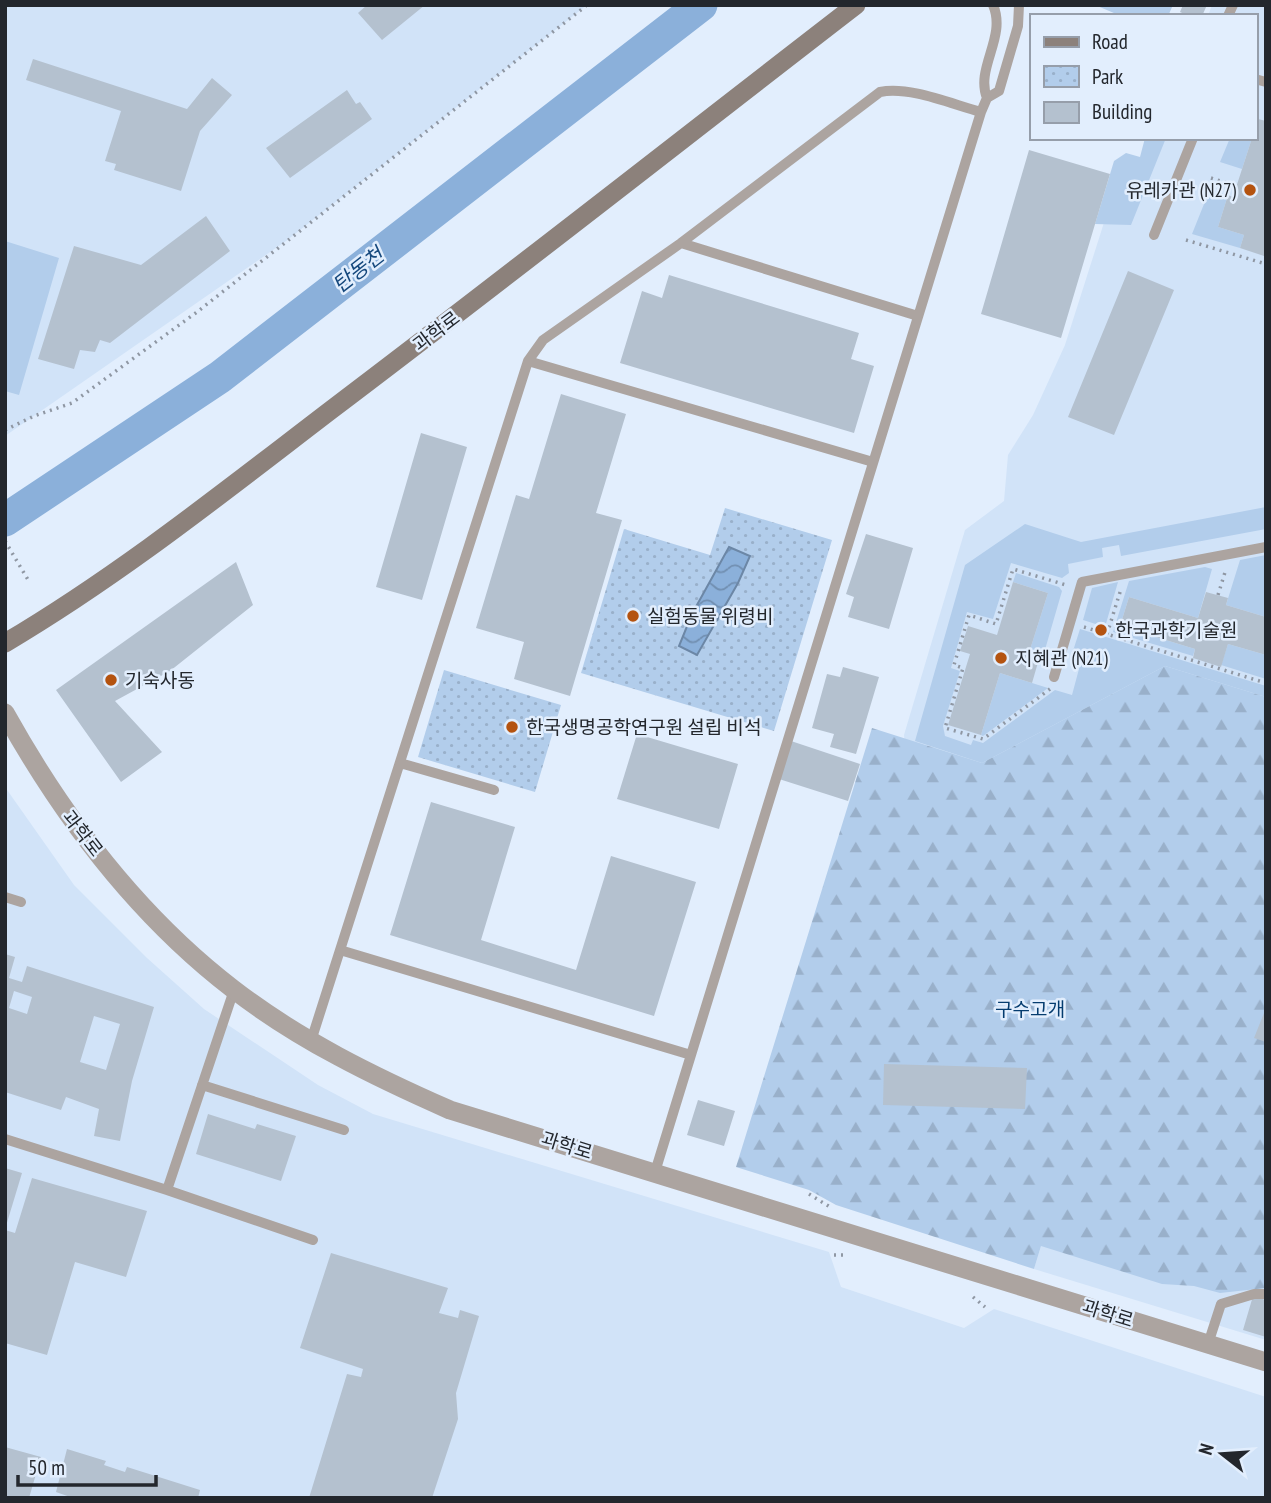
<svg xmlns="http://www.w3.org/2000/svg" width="1271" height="1503" font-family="'PT Sans Narrow','Noto Sans KR',sans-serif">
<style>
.built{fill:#d1e3f8}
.green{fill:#b2cdeb}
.forest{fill:url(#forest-firs)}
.park{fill:url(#park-dots)}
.water{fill:url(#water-waves);stroke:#6c87a6;stroke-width:2}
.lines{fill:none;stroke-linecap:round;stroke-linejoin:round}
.river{stroke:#8bb0da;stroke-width:33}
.building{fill:#b4c1cf;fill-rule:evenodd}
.path{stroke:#8f97a3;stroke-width:3.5;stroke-dasharray:2 5;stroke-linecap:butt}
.service{stroke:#aca4a0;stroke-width:10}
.tertiary{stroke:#aca4a0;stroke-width:19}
.secondary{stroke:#8c817b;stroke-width:19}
.poi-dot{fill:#b45310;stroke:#e2eefd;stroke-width:2.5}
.labels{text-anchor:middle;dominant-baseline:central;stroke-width:5;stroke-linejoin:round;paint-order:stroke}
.poi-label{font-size:19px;fill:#23272d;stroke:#e2eefd;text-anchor:start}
.street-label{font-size:19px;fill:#23272d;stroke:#e2eefd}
.park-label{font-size:19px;fill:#043c6f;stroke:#e2eefd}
.water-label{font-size:21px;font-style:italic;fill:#15487d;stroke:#e2eefd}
</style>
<defs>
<pattern id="forest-firs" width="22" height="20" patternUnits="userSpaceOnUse" patternTransform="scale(1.75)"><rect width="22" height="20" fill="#b2cdeb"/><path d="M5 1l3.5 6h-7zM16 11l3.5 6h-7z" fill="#99b0ca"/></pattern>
<pattern id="park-dots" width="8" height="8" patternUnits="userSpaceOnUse" patternTransform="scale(1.75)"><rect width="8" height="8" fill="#b2cdeb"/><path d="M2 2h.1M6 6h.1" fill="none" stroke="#99b0ca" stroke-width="1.8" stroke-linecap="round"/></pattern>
<pattern id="water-waves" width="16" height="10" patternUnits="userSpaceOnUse" patternTransform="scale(1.75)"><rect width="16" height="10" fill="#8bb0da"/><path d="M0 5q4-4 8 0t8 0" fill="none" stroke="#718fb1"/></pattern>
</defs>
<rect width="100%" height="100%" fill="#e2eefd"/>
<path class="built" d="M5 5H587L286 241 5 436Z
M1212 5H1266V1340L1034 1269 1041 1246 908 778 904 735 965 530 1004 501 1008 455 1033 415 1065 345 1116 185 1159 138H1255V16H1208Z
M5 787 74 885 147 958 204 1009 318 1085 373 1114 829 1252 841 1287 964 1328 994 1309 1266 1397V1498H5Z"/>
<path class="green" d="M1095 5H1173L1168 16H1121Z
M1145 138H1166L1131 225 1095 224 1114 161 1126 153 1140 157Z
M1230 138H1252L1242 169 1220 162Z
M1210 189 1228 195 1218 227 1244 235 1240 248 1192 234Z
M5 241 59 258 19 395 5 391Z
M1266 507V529L1121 556 1119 545 1102 548 1103 557 1068 564 1069 573 1062 578 1011 563 993 619 967 612 951 668 960 671 943 726 945 736 971 745 973 740 983 743 1055 690 1072 695 1083 654 1073 651 1080 629 1266 686V697L1165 666 982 763 915 741 965 565 1025 524 1081 542Z
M1266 555V617L1226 605 1240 560Z
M1205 567 1212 569 1198 618 1129 597 1120 626 1195 649 1193 656 1113 632 1129 581Z
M1016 573 1059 587 1062 591 1042 660 1028 656 1048 593 1013 582Z
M1118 582 1105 627 1083 620 1092 588Z
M1228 644 1266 655V679L1221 665Z
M1000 673 1048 688 983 736 981 735Z"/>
<path class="forest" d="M1165 666 1266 697V1288L1220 1293 1194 1286 1162 1284 1041 1246 1034 1269 836 1205 809 1190 736 1167 872 728 982 763Z"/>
<path class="park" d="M725 508 832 540 774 731 581 673 624 529 710 555Z
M444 670 561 705 535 792 418 757Z"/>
<path class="water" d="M729 547 750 556 738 583 697 655 679 646 692 614Z"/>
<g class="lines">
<path class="river" d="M5 520 220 377 701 5"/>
</g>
<path class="building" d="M367 5H425L382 40 358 13Z
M1183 5H1207L1202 16H1189L1180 12Z
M33 59 187 109 212 78 232 95 200 131 181 191 114 170 116 164 105 161 121 111 26 80Z
M347 90 356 104 360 102 372 119 290 178 266 148Z
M1258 119 1266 121V249L1264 256 1240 248 1244 235 1218 227 1228 195 1233 197 1252 138H1255Z
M1029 150 1110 174 1061 338 981 314Z
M206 216 230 251 110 343 100 340 95 352 80 350 74 369 38 359 74 246 141 265Z
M1128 271 1174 290 1114 435 1068 417Z
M669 275 859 333 851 359 874 366 854 433 620 363 642 291 662 298Z
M561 394 626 414 596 513 622 520 570 696 514 679 524 642 476 628 516 495 529 499Z
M421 433 467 447 422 600 376 587Z
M866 534 913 548 889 629 848 617 854 597 846 594Z
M236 562 253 605 170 671 115 701 162 752 121 782 56 690Z
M1013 582 1048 593 1028 656 1039 659 1032 683 1000 673 981 735 948 725 970 654 960 651 968 626 997 635Z
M1206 592 1228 598 1226 605 1266 617V655L1228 644 1221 667 1193 658 1195 649 1120 626 1129 597 1198 618Z
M843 667 879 677 856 754 830 747 834 734 812 728 827 674 840 677Z
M637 734 738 764 719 829 617 799Z
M791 741 860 764 848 801 779 779Z
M431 802 515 827 481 940 576 970 611 856 696 882 654 1016 390 935Z
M5 954 15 957 9 978 22 982 27 966 154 1007 132 1081 120 1141 94 1136 99 1109 66 1097 61 1110 5 1092ZM14 991 32 997 27 1014 9 1008ZM94 1016 120 1024 106 1070 80 1062Z
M1264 1013 1266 1014V1042L1254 1038Z
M884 1064 1027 1068 1025 1109 883 1105Z
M698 1100 735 1111 724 1146 687 1135Z
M208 1114 255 1129 257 1124 296 1136 281 1181 196 1154Z
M5 1168 22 1173 6 1226H5Z
M32 1178 147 1211 126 1277 75 1262 47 1355 5 1343V1230L15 1233Z
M331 1253 448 1288 439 1313 458 1318 460 1310 479 1316 456 1393 458 1419 432 1498H309L347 1374 361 1377 363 1369 300 1348Z
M1253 1296 1266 1300V1337L1243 1330Z
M5 1447 41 1457 29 1498H5Z
M67 1449 106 1461 104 1465 125 1472 127 1467 200 1490 198 1498H73L56 1492Z"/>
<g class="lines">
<path class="path" d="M1211 178 1237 186
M1186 240 1266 264
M5 430 34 416 72 403 197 312 587 5
M5 541 30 583
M1218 595 1226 569
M1084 627 1266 683
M1107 634 1121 589
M1050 689 983 739 945 728 963 668 954 665 969 615 996 624 1013 569 1066 585
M809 1194 830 1207
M834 1255H845
M973 1297 985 1307"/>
<path class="service" d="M1228 16 1233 5
M1255 79 1266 82
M987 98C975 68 1007 37 993 5
M1154 235 1193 138
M681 243 918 316
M528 361 873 462
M1054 677 1082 582 1266 547
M400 763 494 790
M5 897 21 902
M340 950 691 1055
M234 990 167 1190 313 1240
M311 1041 528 361 543 340 681 243 880 92C910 86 951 104 981 112
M202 1085 344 1130
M5 1139 167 1190
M655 1172 981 112 987 98 999 91 1018 26 1019 5
M1208 1344 1221 1304 1254 1294H1266"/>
<path class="tertiary" d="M5 713C63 817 138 916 233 989 299 1040 375 1077 450 1110L1266 1362"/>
<path class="secondary" d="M5 643C120 575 225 491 331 410 507 277 681 140 856 5"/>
</g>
<g class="poi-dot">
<circle cx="1250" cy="190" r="7"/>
<circle cx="633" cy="616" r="7"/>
<circle cx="1101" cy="630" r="7"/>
<circle cx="1001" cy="658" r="7"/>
<circle cx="111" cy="680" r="7"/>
<circle cx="512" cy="727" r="7"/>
</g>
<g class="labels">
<g class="poi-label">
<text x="1236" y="190" text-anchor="end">유레카관 (N27)</text>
<text x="647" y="616">실험동물 위령비</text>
<text x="1115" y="630">한국과학기술원</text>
<text x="1015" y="658">지혜관 (N21)</text>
<text x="125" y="680">기숙사동</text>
<text x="526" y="727">한국생명공학연구원 설립 비석</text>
</g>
<g class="street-label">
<text transform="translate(436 331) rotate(-37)">과학로</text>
<text transform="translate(83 833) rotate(52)">과학로</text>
<text transform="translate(567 1145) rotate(17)">과학로</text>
<text transform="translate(1108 1313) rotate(17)">과학로</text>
</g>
<g class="park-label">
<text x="1030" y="1009">구수고개</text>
</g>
<g class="water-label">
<text transform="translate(358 270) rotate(-38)">탄동천</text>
</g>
</g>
<rect width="1271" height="1503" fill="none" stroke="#23272d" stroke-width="14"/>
<rect x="1030" y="14" width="228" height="126" fill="#e2eefd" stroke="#969eaa" stroke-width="2"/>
<rect x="1044" y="37" width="35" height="10" fill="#8c817b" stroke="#969eaa" stroke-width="2"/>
<text x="1092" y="49" font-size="21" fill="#23272d">Road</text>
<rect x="1044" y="66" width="35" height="21" fill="url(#park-dots)" stroke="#969eaa" stroke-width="2"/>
<text x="1092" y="84" font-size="21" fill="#23272d">Park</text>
<rect x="1044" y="102" width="35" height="21" fill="#b4c1cf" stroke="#969eaa" stroke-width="2"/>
<text x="1092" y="119" font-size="21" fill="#23272d">Building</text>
<g transform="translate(1222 1454) rotate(287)" stroke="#e2eefd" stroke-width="5" paint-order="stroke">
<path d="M0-5L12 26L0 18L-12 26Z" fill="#23272d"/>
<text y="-10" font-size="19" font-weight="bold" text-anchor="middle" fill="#23272d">N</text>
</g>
<path d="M18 1475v10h138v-10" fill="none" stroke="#23272d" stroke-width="3.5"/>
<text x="28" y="1475" font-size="21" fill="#23272d" stroke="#e2eefd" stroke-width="5" paint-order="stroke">50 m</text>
</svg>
